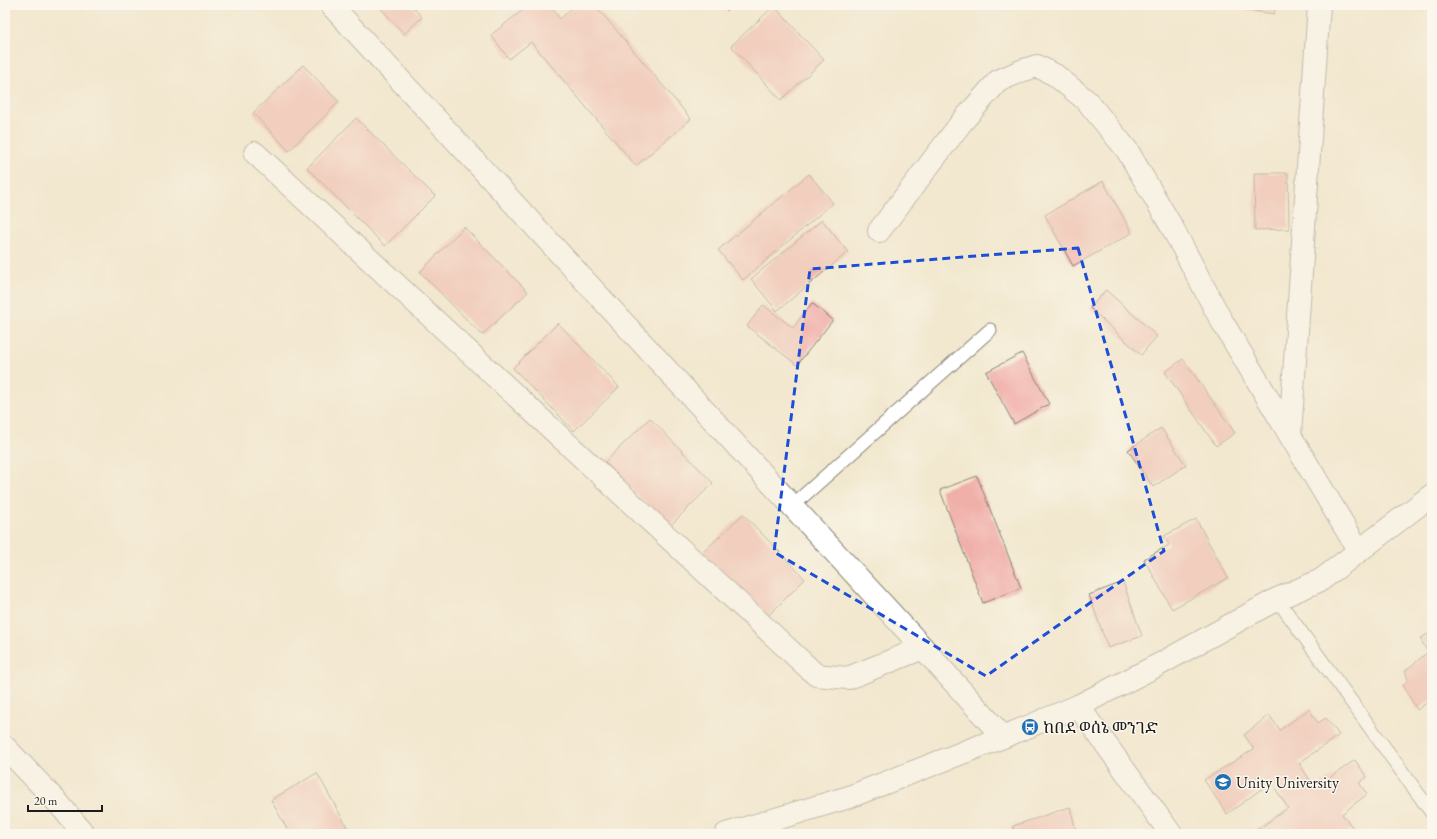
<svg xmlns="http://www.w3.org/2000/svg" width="1437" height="839" font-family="'EB Garamond','Noto Serif Ethiopic',serif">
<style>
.building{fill:#f0afa9}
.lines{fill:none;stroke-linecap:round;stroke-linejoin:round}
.lane-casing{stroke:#878276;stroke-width:15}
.street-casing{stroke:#878276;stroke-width:24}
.secondary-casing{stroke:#878276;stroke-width:24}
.primary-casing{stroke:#878276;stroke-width:24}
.lane{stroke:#fff;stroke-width:13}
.street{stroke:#fff;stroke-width:22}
.secondary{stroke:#fff;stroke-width:22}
.primary{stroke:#fff;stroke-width:22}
.marked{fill:none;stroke:#1d4ed8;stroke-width:3;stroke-dasharray:8 5;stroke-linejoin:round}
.labels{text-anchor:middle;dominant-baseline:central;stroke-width:3;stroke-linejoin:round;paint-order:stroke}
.poi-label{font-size:16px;fill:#1c1c1c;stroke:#fbf7ec;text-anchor:start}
</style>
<rect width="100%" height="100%" fill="#fbf7ec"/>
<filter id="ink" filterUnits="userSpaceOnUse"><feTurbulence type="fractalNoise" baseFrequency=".025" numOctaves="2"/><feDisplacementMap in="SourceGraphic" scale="8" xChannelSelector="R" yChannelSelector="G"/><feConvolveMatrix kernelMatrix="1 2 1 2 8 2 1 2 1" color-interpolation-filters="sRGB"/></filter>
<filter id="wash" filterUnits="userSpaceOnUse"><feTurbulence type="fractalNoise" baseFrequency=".012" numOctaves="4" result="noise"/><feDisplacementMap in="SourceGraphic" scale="16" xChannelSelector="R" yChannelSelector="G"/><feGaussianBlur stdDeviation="0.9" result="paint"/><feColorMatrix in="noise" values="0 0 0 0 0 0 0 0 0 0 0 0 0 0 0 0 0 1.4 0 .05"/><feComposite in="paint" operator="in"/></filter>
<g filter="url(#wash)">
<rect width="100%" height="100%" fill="#f2e8cf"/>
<g id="blocks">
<path class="building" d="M378 5H411L422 17 404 34Z
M529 5H550L560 19 575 5H595L691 119 636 166 531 42 509 59 491 35Z
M721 5H733L727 11Z
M1227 5H1276L1274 14 1226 7Z
M774 6 824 60 781 100 731 46Z
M303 65 339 102 289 151 253 113Z
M356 118 435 196 385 246 307 168Z
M1254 173H1288L1289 229 1255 230Z
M809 174 833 203 743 280 718 250Z
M1103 181 1132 233 1073 266 1045 215Z
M822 220 848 252 777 311 751 279Z
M464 227 528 292 482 335 420 272Z
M1106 290 1157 336 1141 355 1090 308Z
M812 303 833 320 797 365 747 326 763 305 793 328Z
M558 323 619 387 574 431 513 368Z
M1022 353 1049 404 1014 424 986 372Z
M1183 359 1235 433 1216 446 1165 372Z
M650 418 713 483 669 527 605 462Z
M1161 428 1186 465 1153 487 1128 450Z
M977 476 1021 588 983 603 940 490Z
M743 514 805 579 761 623 698 557Z
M1196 519 1228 578 1172 609 1144 559 1169 545 1164 536Z
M1123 582 1142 636 1108 648 1089 595Z
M1432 631V699L1417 710 1403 685 1408 680 1405 671 1428 652 1420 639Z
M1309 709 1318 723 1326 718 1339 735 1299 763 1315 788 1355 760 1367 777 1359 783 1367 794 1342 814 1353 828 1345 834H1251L1288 808 1271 782 1227 814 1204 780 1254 749 1244 735 1269 715 1280 730Z
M317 773 351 834H290L271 800Z
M1070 807 1077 834H1015L1013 826Z"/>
</g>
</g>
<g filter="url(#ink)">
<use href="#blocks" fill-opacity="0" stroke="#878276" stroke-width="1"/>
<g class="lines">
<g class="lane-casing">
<path id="lane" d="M792 506 990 330
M1277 599 1432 813"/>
</g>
<g class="street-casing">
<path id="street" d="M331 5 923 648 1003 737
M255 153 816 675 848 678 923 648
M879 231 961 123 998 81 1021 71 1037 66 1055 75 1087 101 1127 150 1173 229 1220 318 1359 551
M1290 435 1319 5
M1078 706 1171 834"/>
</g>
<g class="secondary-casing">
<path id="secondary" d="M5 747 59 804 84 834"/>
</g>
<g class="primary-casing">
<path id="primary" d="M726 834 849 797 1003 737 1078 706 1160 664 1277 599 1321 580 1432 495"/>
</g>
<use href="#lane" class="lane"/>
<use href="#street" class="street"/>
<use href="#secondary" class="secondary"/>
<use href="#primary" class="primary"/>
</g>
</g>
<path d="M0 0H1437V839H0ZM1078 248 1164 551 986 676 774 552 810 269Z" fill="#f2e8cf" fill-opacity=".55" fill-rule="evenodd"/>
<path class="marked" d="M1078 248 1164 551 986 676 774 552 810 269Z"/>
<defs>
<g id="bus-disc" transform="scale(0.9)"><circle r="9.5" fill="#1f6fb2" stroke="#fbf7ec"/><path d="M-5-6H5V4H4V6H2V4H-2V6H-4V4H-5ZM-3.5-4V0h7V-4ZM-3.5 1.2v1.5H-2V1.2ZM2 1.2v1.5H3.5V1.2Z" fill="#fff"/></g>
<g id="school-disc" transform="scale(0.9)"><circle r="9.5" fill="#1f6fb2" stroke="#fbf7ec"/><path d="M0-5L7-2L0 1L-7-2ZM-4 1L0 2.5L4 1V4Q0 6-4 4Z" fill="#fff"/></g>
</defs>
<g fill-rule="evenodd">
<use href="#bus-disc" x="1030" y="727"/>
<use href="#school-disc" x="1223" y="782"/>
</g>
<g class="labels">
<g class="poi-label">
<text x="1043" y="727">ከበደ ወሰኔ መንገድ</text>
<text x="1236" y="782">Unity University</text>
</g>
</g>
<rect width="1437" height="839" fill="none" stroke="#fbf7ec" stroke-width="20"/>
<path d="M28 805v6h74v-6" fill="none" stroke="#1c1c1c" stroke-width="2"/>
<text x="34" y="805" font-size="12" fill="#1c1c1c" stroke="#fbf7ec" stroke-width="3" paint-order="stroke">20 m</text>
</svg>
